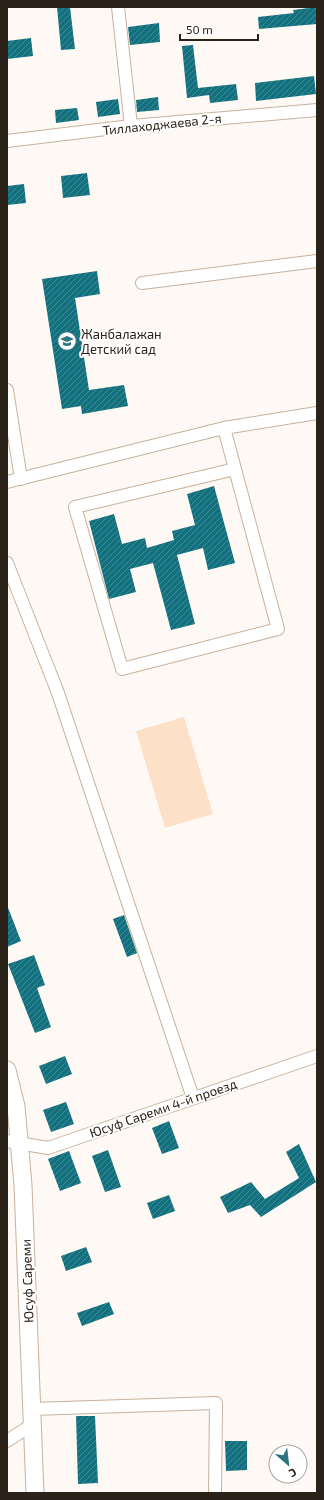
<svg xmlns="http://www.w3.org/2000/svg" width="324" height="1500" font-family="'Exo 2',sans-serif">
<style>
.grass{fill:#fde0c8}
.building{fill:url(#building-hatch)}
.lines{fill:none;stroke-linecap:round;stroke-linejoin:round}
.minor-casing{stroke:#cab19b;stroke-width:14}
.secondary-casing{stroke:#cab19b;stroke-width:19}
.minor{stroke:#fff;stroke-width:12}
.secondary{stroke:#fff;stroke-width:17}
.labels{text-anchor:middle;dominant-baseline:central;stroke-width:4;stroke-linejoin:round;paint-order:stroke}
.street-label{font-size:13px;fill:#2b2219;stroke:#fff}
.poi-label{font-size:13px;fill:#2b2219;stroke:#fff;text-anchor:start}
</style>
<defs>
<pattern id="building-hatch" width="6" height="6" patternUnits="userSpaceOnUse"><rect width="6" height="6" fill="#11717f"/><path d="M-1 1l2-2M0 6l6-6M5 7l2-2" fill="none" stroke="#458891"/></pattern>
</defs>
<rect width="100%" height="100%" fill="#fef9f4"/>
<path class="grass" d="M184 717 213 814 165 828 136 731Z"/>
<path class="building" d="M57 7H70L75 49 61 50Z
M317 7V24L259 29 258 17 294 13 293 10Z
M159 23 160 42 130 45 128 27Z
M31 38 33 56 7 59V41Z
M193 45 198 88 236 84 238 100 210 103 209 95 187 98 182 46Z
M314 76 316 94 256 101 255 83Z
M158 97 159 110 137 112 136 100Z
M118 99 120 114 98 117 96 102Z
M77 108 79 120 56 123 55 110Z
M87 173 90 195 63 198 61 176Z
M24 184 26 203 7 205V186Z
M97 271 100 294 75 298 89 390 124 385 128 406 82 414 81 406 62 409 42 279Z
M214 486 235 563 208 570 203 548 177 555 195 624 171 630 153 563 130 569 136 592 109 599 89 521 114 514 122 544 145 538 147 548 174 540 172 531 195 525 187 494Z
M7 905 21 941 7 947Z
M124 915 137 953 127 957 113 919Z
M34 955 45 985 37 988 51 1027 35 1033 8 964Z
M65 1056 72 1074 46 1084 39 1066Z
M66 1102 74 1124 51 1132 43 1110Z
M169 1121 179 1148 162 1154 152 1128Z
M299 1144 316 1182 261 1217 250 1205 228 1213 220 1197 251 1182 265 1199 299 1178 286 1152Z
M108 1150 121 1187 105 1192 92 1156Z
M69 1151 81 1183 60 1191 48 1159Z
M169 1195 175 1211 153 1219 147 1203Z
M86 1247 92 1262 66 1271 61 1256Z
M109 1302 114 1314 82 1326 77 1313Z
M76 1416H95L98 1483 78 1484Z
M225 1441H247V1470L226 1471Z"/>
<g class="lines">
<g class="minor-casing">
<path id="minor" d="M118 7 131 126
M7 141 131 126 317 110
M142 283 317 261
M7 390 21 479
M224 428 278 629 122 669 75 507 235 469
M7 482 224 428 317 413
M7 563 58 693 193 1098
M7 1141 48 1148 317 1056
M32 1409 216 1403 215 1493
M7 1441 33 1424"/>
</g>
<g class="secondary-casing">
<path id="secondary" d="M7 1070 16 1106 23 1185 35 1493"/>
</g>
<use href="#minor" class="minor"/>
<use href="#secondary" class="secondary"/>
</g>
<defs>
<g id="school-ring" transform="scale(1)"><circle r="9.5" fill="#fff" stroke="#2d7480" stroke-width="1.5"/><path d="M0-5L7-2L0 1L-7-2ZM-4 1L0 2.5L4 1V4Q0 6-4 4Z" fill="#2d7480"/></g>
</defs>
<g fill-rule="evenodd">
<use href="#school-ring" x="67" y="341"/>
</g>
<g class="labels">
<g class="street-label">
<text transform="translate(162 124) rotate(-6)">Тиллаходжаева 2-я</text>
<text transform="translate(163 1108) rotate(-19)">Юсуф Сареми 4-й проезд</text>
<text transform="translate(27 1281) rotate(-92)">Юсуф Сареми</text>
</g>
<g class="poi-label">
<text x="81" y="334">Жанбалажан<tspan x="81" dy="15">Детский сад</tspan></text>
</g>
</g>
<rect width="324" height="1500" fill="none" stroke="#2b2219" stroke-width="16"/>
<g transform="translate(288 1464) rotate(152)"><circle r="19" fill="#ffffff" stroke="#aaa7a3"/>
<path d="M0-3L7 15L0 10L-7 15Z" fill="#2d7480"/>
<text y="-6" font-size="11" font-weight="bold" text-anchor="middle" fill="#2b2219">С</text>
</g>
<path d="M180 34v6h78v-6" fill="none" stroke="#2b2219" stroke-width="2"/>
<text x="186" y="34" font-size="12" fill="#2b2219" stroke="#ffffff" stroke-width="3" paint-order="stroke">50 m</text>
</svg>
